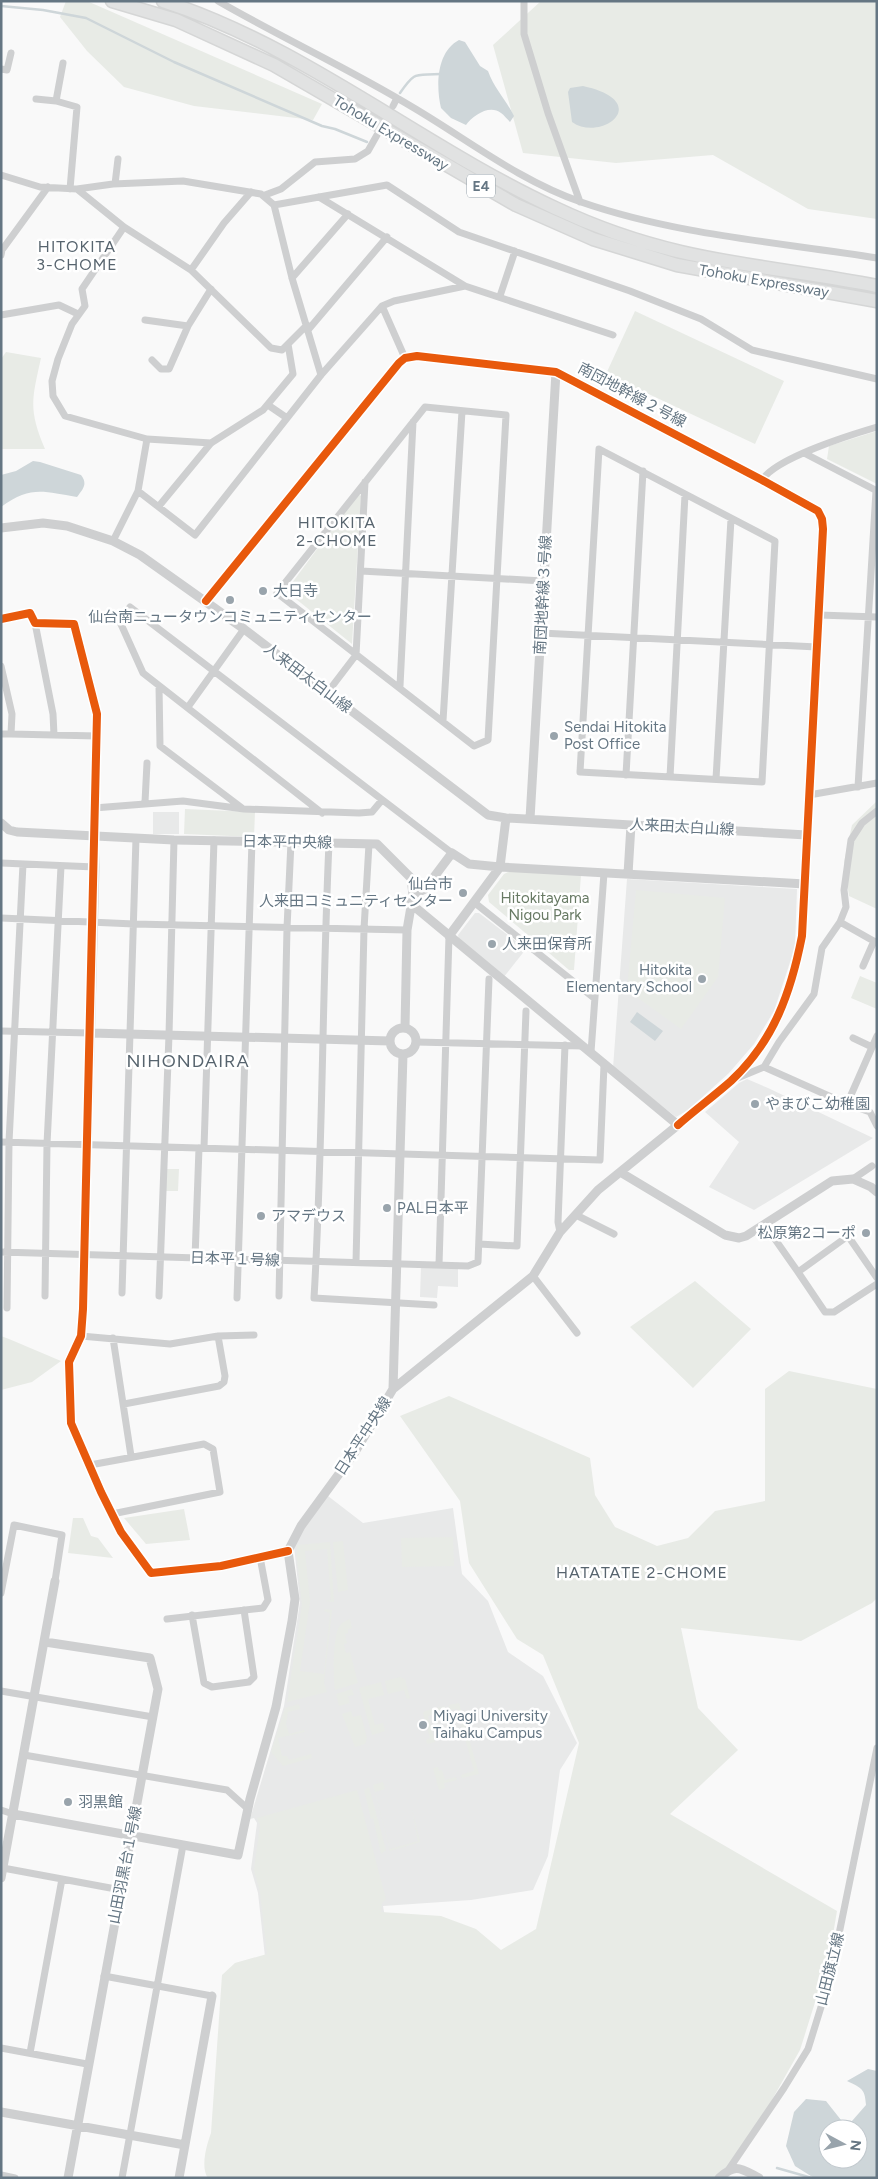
<svg xmlns="http://www.w3.org/2000/svg" width="878" height="2179" font-family="Figtree,'Noto Sans JP',sans-serif">
<style>
.built{fill:#e8e9e9}
.green{fill:#e8ebe6}
.water{fill:#ced6d9;fill-rule:evenodd}
.lines{fill:none;stroke-linecap:round;stroke-linejoin:round}
.stream{stroke:#ced6d9;stroke-width:2.5}
.motorway-casing{stroke:#d5d6d6;stroke-width:15}
.minor{stroke:#cecfd0;stroke-width:7}
.tertiary{stroke:#cecfd0;stroke-width:9}
.motorway{stroke:#e1e2e2;stroke-width:12}
.cycleway-casing{stroke:#fff;stroke-width:11}
.cycleway{stroke:#e8590c;stroke-width:8}
.poi-dot{fill:#99a4ac;stroke:#fff;stroke-width:2}
.labels{text-anchor:middle;dominant-baseline:central;stroke-width:5;stroke-linejoin:round;paint-order:stroke}
.shield{fill:#fff;stroke:#939fa8;stroke-width:1}
.shield-label{font-size:14px;font-weight:bold;fill:#657683}
.street-label{font-size:15px;fill:#657683;stroke:#fff}
.poi-label{font-size:15px;fill:#657683;stroke:#fff;text-anchor:start}
.park-label{font-size:15px;fill:#687a64;stroke:#fff}
.neighbourhood-label{font-size:16px;letter-spacing:1px;fill:#57646e;stroke:#fff}
.quarter-label{font-size:18px;letter-spacing:1px;fill:#57646e;stroke:#fff}
</style>
<rect width="100%" height="100%" fill="#f9f9f9"/>
<path class="built" d="M153 812H179V834H153Z
M627 879 797 889 795 947 774 1011 754 1044 729 1073 688 1110 676 1117 613 1068Z
M475 913H479L526 949 503 978 459 940 458 935Z
M747 1079 768 1088 873 1138 754 1210 709 1187 739 1142 705 1112 739 1083Z
M421 1267 458 1268V1287L438 1286 437 1298 420 1297Z
M328 1496 363 1523 453 1508 462 1574 488 1601 508 1652 543 1676 577 1743 560 1770 548 1856 533 1890 471 1900 383 1906 386 1923 266 1966 258 1893 251 1869 257 1823 254 1818 250 1819 284 1706 300 1602 294 1546 305 1525Z"/>
<path class="green" d="M66 1H87L322 104 313 120 194 106 124 87 87 51 60 17Z
M541 1H877V219L808 209 713 155 616 163 523 153 493 45Z
M635 311 784 381 755 444 606 374Z
M6 352 41 358C32 399 28 409 45 449H1V359Z
M877 431V484L827 459 829 446Z
M358 494 361 496 352 644 286 591Z
M877 801V909L849 896 844 862 852 825Z
M185 809 255 812 254 837 184 834Z
M510 871 581 875 574 970H569L489 902 488 895 504 874Z
M636 890 725 898 718 977 681 1029 627 990Z
M860 976 877 983V1009L851 998Z
M166 1169H179L178 1191H166Z
M695 1281 751 1329 693 1388 630 1327Z
M1 1336 9 1339 61 1361 32 1382 1 1390Z
M789 1371 877 1389V1598L872 1603 801 1641 681 1628 698 1708 738 1750 670 1814 837 1911 829 1958 800 2050 728 2178H208C200 2167 207 2144 211 2133L222 1975 235 1963 267 1954 260 1892 254 1870 260 1825 257 1818 357 1790 386 1899 382 1903 381 1912 441 1916 476 1929 501 1950 536 1929 579 1743 543 1655 517 1639 469 1563 460 1501 400 1416 449 1396 590 1458 595 1495 615 1527 657 1546 688 1538 715 1511 765 1501V1389Z
M184 1509 190 1540 146 1544 124 1518Z
M73 1518H83L91 1536 98 1538 113 1558 68 1553Z
M453 1537 454 1566 402 1567 401 1538Z
M343 1541 348 1590 338 1592 333 1542Z
M330 1542 334 1602 325 1601 331 1600 327 1549 305 1551 310 1602 300 1671 324 1674 330 1613 324 1611 325 1609 332 1610 324 1683 327 1692 287 1702 302 1605 297 1560V1545Z
M350 1619 352 1628 348 1629V1633L345 1634 347 1643 344 1644 346 1653 350 1652 358 1683 335 1690C333 1677 333 1640 338 1629 340 1623 345 1621 350 1619Z
M400 1677 405 1679 410 1698 407 1699 404 1690 388 1694 385 1681Z
M381 1682 384 1695 368 1699 375 1725 383 1723 385 1731 372 1735 359 1688Z
M352 1689 354 1695 348 1696 350 1703 339 1706 336 1694Z
M459 1703 479 1774 462 1778 461 1775 474 1771 457 1709 450 1710 449 1705Z
M299 1704 300 1709 288 1712 286 1724 289 1734 304 1730 305 1732 278 1738 282 1756H287L289 1760 311 1754 312 1758 283 1766 271 1752 285 1708Z
M445 1706 446 1711 428 1716 435 1742 427 1744 426 1740 430 1738 423 1713 425 1711Z
M351 1711 353 1717 361 1715 367 1738 365 1744 355 1747 342 1714Z
M438 1767 439 1771 442 1770 445 1780 456 1777 457 1780 444 1783 445 1788 439 1790 433 1768Z
M383 1782 385 1789 375 1792 390 1849 418 1841 412 1809 420 1842 390 1851 373 1785Z
M369 1787 386 1850 381 1854 373 1818 371 1819 364 1790Z"/>
<path class="water" d="M459 40 465 42 480 66 488 71C494 88 506 100 514 116L510 122C507 119 504 115 501 113 490 104 473 115 466 125L451 118 441 108C436 87 436 52 459 40Z
M583 86C655 102 601 143 572 122L568 92 570 88Z
M33 461 40 462 81 475C88 484 83 489 77 497 44 492 31 485 1 507V475L16 471Z
M637 1012 663 1031 655 1041 630 1022Z
M868 2069 877 2071V2178H814L795 2166 786 2146 794 2112 806 2099 826 2101 841 2120 852 2121 866 2105C865 2088 861 2088 847 2081ZM828 2129H858V2159H828Z"/>
<g class="lines">
<path class="stream" d="M1 6 43 10 86 18 174 62 322 126 335 129 367 142
M400 93C416 70 415 76 440 74
M777 2168 812 2178"/>
<g class="motorway-casing">
<path id="motorway" d="M112 1 176 20 274 65 516 205 593 239 677 265 877 301
M163 1C305 47 421 146 555 208 595 227 638 242 681 252 745 267 812 273 877 286"/>
</g>
<path class="minor" d="M218 1C282 38 350 69 414 108 468 140 520 181 581 202 676 235 777 242 877 258
M524 1V34L548 113 580 202
M1 69 7 70 11 53
M36 99 56 101 77 107 70 189
M56 101 63 63
M393 106 397 98
M1 175 40 187 77 189 124 227 82 289 85 306 72 324 58 359 52 381 53 396 65 416 147 439 138 491 113 541
M115 184 118 159
M77 189 113 184 183 181 261 194 274 205 387 185 459 232 630 291 701 319 752 350 877 379
M265 195 281 189 315 162 355 159 368 151 377 135
M319 197 465 286 613 335
M274 205 292 278 321 375
M124 227 191 270 271 348 282 350 288 344
M1 255 2 250 48 187
M191 270 224 223 251 192
M292 278 348 214
M500 296 515 251
M382 306 405 358
M1 315 59 305 78 314
M145 320 188 326
M308 330 387 237
M152 360 161 369H169L188 326 211 289
M268 405 287 418
M425 407 506 415 488 740 474 746 277 593Z
M147 439 211 443
M599 449 775 541 762 782 580 772Z
M804 453 877 491
M762 480C776 458 850 435 877 427
M138 491 195 535 321 375 382 306 394 301 465 286
M159 506 211 443 263 410 293 374 288 344 307 325
M361 571 543 581
M819 615 877 617
M1 619 30 613 35 623 74 624 97 714 94 837
M35 623 53 714 54 735
M541 633 817 647
M1 666 12 714 11 734H1
M159 686 160 746 242 808
M400 686 413 422
M327 693 356 655 365 482
M188 707 244 629
M443 721 462 411
M11 734 97 736
M626 775 643 471
M670 777 685 495
M716 779 731 519
M858 787 876 491
M809 795 877 783
M145 802 147 763
M94 808 183 801 244 809 359 813 372 812 382 800
M322 813 143 673 120 622 130 607 452 853
M329 843C322 995 323 1147 314 1298L434 1305
M1 863 95 867
M475 903 594 998
M1 918 134 924 407 930
M840 922 877 943
M863 966 874 941
M1 1031 91 1033
M853 1038 872 1047
M416 1042 583 1046
M591 1052 604 873
M764 1067 847 1104 877 1036
M735 1079 764 1067 779 1042 814 994 822 948 840 922 846 907 844 890 851 840 862 823 877 811
M847 1104 870 1112 877 1126
M1 1142 600 1160 604 1065
M204 1148 214 840
M853 1179 872 1166
M576 1215 614 1234
M765 1225 798 1272 848 1236 877 1278
M560 1232 558 1222 565 1045
M479 1244 517 1246 526 1011
M1 1252 468 1266 478 1262 489 979
M195 1258 199 1148
M356 1262 364 929 369 844
M439 1265 449 936
M798 1272 825 1312H834L877 1284
M533 1276 577 1333
M122 1293 136 838
M45 1296 47 1144 61 866
M159 1296 169 1035 174 840
M279 1296 287 928 291 842
M237 1298 252 841
M7 1308 9 1142 23 864
M81 1336 170 1344 218 1336 254 1335
M113 1338 131 1456
M124 1404 219 1386 224 1382 225 1376 218 1336
M90 1465 204 1444 213 1449 220 1492 112 1514
M1 1593 14 1525 62 1535 55 1581
M192 1615 204 1683 212 1687 249 1682 254 1677 244 1610
M167 1619 263 1608 268 1600 260 1557
M1 1691 153 1717
M24 1755 227 1790 248 1809
M1 1810 13 1814
M3 1868 121 1890
M104 1976 212 1996
M1 2048 87 2064
M30 2053 62 1879
M729 2169 784 2088 808 2049 830 1978 877 1748
M1 2175 15 2178
M122 2178 183 1845"/>
<path class="tertiary" d="M1 528 43 523 67 526 113 541 140 555 244 629 488 815 506 818 807 835
M206 601 399 363 405 358 417 356 556 372 762 480 818 511 822 519 823 529 802 936C791 992 774 1041 731 1081 714 1096 695 1110 678 1125
M530 819 556 372
M1 823 9 830 17 832 174 840 377 844 411 878 413 895 407 930 405 1028
M94 837 95 867 83 1309 81 1336 69 1362 71 1423 101 1492 121 1532 151 1573 221 1566 288 1551
M628 874 631 825
M413 895 425 889 452 853 469 864 500 867 805 884
M449 936 500 867 506 818
M390 1041a13 13 0 1 1 26 0a13 13 0 1 1-26 0Z
M91 1033 390 1041
M620 1172 725 1235 739 1238 746 1236 832 1181 853 1179 871 1187 877 1192
M393 1389 533 1276 560 1232 598 1190 678 1125 410 903
M45 1642 150 1658 158 1689 68 2178
M13 1814 238 1855 250 1799 276 1707 292 1621 295 1599 288 1551 301 1526 355 1452 393 1389 403 1054
M1 1878 55 1581
M1 2112 185 2145
M179 2178 212 1996
M719 2178C736 2163 740 2168 759 2178"/>
<use href="#motorway" class="motorway"/>
<g class="cycleway-casing">
<path id="cycleway" d="M206 601 399 363 405 358 417 356 556 372 762 480 818 511 822 519 823 529 802 936C791 992 774 1041 731 1081 714 1096 695 1110 678 1125
M1 619 30 613 35 623 74 624 97 714 83 1309 81 1336 69 1362 71 1423 101 1492 121 1532 151 1573 221 1566 288 1551"/>
</g>
<use href="#cycleway" class="cycleway"/>
</g>
<g class="poi-dot">
<circle cx="263" cy="591" r="5"/>
<circle cx="230" cy="600" r="5"/>
<circle cx="554" cy="736" r="5"/>
<circle cx="463" cy="893" r="5"/>
<circle cx="492" cy="944" r="5"/>
<circle cx="702" cy="979" r="5"/>
<circle cx="755" cy="1104" r="5"/>
<circle cx="387" cy="1208" r="5"/>
<circle cx="261" cy="1216" r="5"/>
<circle cx="866" cy="1233" r="5"/>
<circle cx="423" cy="1725" r="5"/>
<circle cx="68" cy="1802" r="5"/>
</g>
<g class="labels">
<rect class="shield" x="467" y="174.5" width="28" height="23" rx="4"/>
<g class="shield-label">
<text x="481" y="186">E4</text>
</g>
<g class="street-label">
<text transform="translate(391 133) rotate(31)">Tohoku Expressway</text>
<text transform="translate(764 281) rotate(10)">Tohoku Expressway</text>
<text transform="translate(632 395) rotate(28)">南団地幹線２号線</text>
<text transform="translate(543 595) rotate(-87)">南団地幹線３号線</text>
<text transform="translate(308 678) rotate(37)">人来田太白山線</text>
<text transform="translate(682 827) rotate(3)">人来田太白山線</text>
<text transform="translate(287 842) rotate(1)">日本平中央線</text>
<text transform="translate(235 1259) rotate(2)">日本平１号線</text>
<text transform="translate(363 1436) rotate(-57)">日本平中央線</text>
<text transform="translate(125 1865) rotate(-79)">山田羽黒台１号線</text>
<text transform="translate(830 1969) rotate(-76)">山田旗立線</text>
</g>
<g class="poi-label">
<text x="273" y="591">大日寺</text>
<text x="230" y="617" text-anchor="middle">仙台南ニュータウンコミュニティセンター</text>
<text x="564" y="727">Sendai Hitokita<tspan x="564" dy="17">Post Office</tspan></text>
<text x="453" y="884" text-anchor="end">仙台市<tspan x="453" dy="17">人来田コミュニティセンター</tspan></text>
<text x="502" y="944">人来田保育所</text>
<text x="692" y="970" text-anchor="end">Hitokita<tspan x="692" dy="17">Elementary School</tspan></text>
<text x="765" y="1104">やまびこ幼稚園</text>
<text x="397" y="1208">PAL日本平</text>
<text x="271" y="1216">アマデウス</text>
<text x="856" y="1233" text-anchor="end">松原第2コーポ</text>
<text x="433" y="1716">Miyagi University<tspan x="433" dy="17">Taihaku Campus</tspan></text>
<text x="78" y="1802">羽黒館</text>
</g>
<g class="park-label">
<text x="545" y="898">Hitokitayama<tspan x="545" dy="17">Nigou Park</tspan></text>
</g>
<g class="neighbourhood-label">
<text x="77" y="246">HITOKITA<tspan x="77" dy="18">3-CHOME</tspan></text>
<text x="337" y="522">HITOKITA<tspan x="337" dy="18">2-CHOME</tspan></text>
<text x="642" y="1572">HATATATE 2-CHOME</text>
</g>
<g class="quarter-label">
<text x="188" y="1061">NIHONDAIRA</text>
</g>
</g>
<rect width="878" height="2179" fill="none" stroke="#657683" stroke-width="5"/>
<g transform="translate(843 2144) rotate(97)"><circle r="24" fill="#ffffff" stroke="#c1c8cd"/>
<path d="M0-4L9 19L0 12L-9 19Z" fill="#99a4ac"/>
<text y="-8" font-size="14" font-weight="bold" text-anchor="middle" fill="#657683">N</text>
</g>
</svg>
